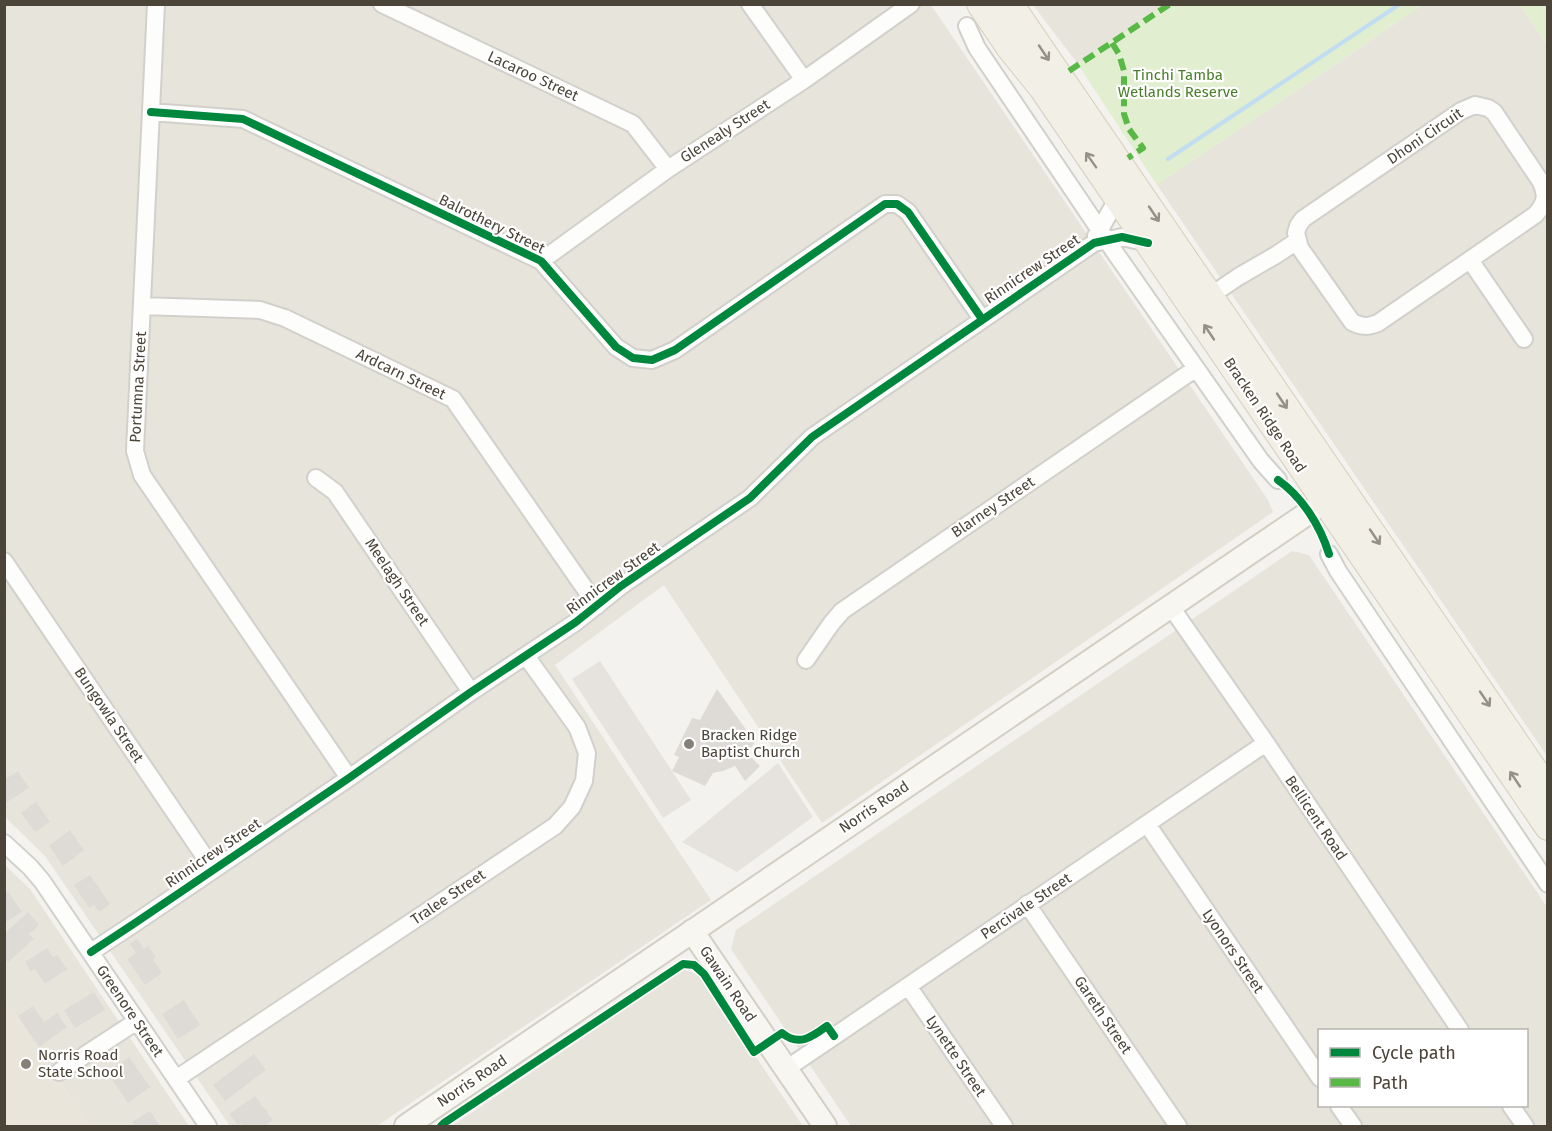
<svg xmlns="http://www.w3.org/2000/svg" width="1552" height="1131" font-family="'Fira Sans',sans-serif">
<style>
.residential{fill:#e7e4dc;fill-rule:evenodd}
.education{fill:#eae5da}
.green{fill:#e1eecf}
.parking{fill:#e6e3df}
.lines{fill:none;stroke-linecap:round;stroke-linejoin:round}
.stream{stroke:#c0ddf1;stroke-width:4}
.building{fill:#dedbd6}
.street-casing{stroke:#d2d0cb;stroke-width:20}
.secondary-casing{stroke:#d3cfc5;stroke-width:26}
.primary-casing{stroke:#d6cebb;stroke-width:28}
.street{stroke:#fdfdfc;stroke-width:16}
.secondary{stroke:#f7f6f1;stroke-width:22}
.primary{stroke:#f2efe6;stroke-width:26}
.quiet{stroke:#58b947;stroke-width:6;stroke-dasharray:12 6;stroke-linecap:butt}
.cycleway-casing{stroke:#fff;stroke-width:11}
.cycleway{stroke:#00873e;stroke-width:8}
.oneway{stroke:#969187}
.poi-dot{fill:#868178;stroke:#fff;stroke-width:2}
.labels{text-anchor:middle;dominant-baseline:central;stroke-width:4.5;stroke-linejoin:round;paint-order:stroke}
.park-label{font-size:15px;fill:#4a7f2a;stroke:#fff}
.street-label{font-size:15px;fill:#4b4439;stroke:#fff}
.poi-label{font-size:15px;fill:#4b4439;stroke:#fff;text-anchor:start}
</style>
<rect width="100%" height="100%" fill="#f4f2ee"/>
<path class="residential" d="M4 5H931L1268 500 1273 512 822 823 664 585 555 665 711 900 377 1126H230L45 856 5 817Z
M1033 5H1165L1077 63Z
M1423 5H1520L1547 45V756L1157 185Z
M1292 551 1309 555 1547 907V1126H851L731 949 736 930ZM1320 1030H1526V1106H1320Z
M4 864 30 889 189 1126H90L5 1001Z
M684 970 700 975 803 1126H452Z"/>
<path class="education" d="M5 1001 90 1126H5Z"/>
<path class="green" d="M1165 4H1423V5L1157 185 1077 63Z
M1520 5H1547V45Z"/>
<path class="parking" d="M600 661 691 800 663 818 572 679Z
M778 763 813 817 737 872 682 842Z"/>
<g class="lines">
<path class="stream" d="M1168 159 1400 4"/>
</g>
<path class="building" d="M717 689 755 742 747 753 760 766 745 781 735 766 723 771 713 773 705 786 672 771 679 757 674 755 692 718 700 720Z
M18 771 29 788 4 804V780Z
M36 802 50 822 35 832 21 813Z
M70 830 84 850 63 866 49 846Z
M90 875 110 904 99 912 94 905 89 908 74 885Z
M8 891 22 912 4 923V893Z
M28 912 39 925 29 934 34 939 8 962 4 957V934Z
M137 939 144 949 148 946 156 957 153 959 162 973 145 985 127 959 136 953 130 944Z
M47 948 53 957 57 955 67 969 45 984 35 969 31 971 25 962Z
M94 992 105 1010 75 1028 64 1010Z
M184 1000 200 1025 178 1039 162 1014Z
M33 1006 44 1022 57 1013 67 1027 39 1047 18 1016Z
M254 1054 266 1070 225 1101 213 1085Z
M129 1057 150 1087 128 1103 110 1076 118 1071 115 1067Z
M255 1096 273 1120 264 1126H243L240 1123 238 1125 229 1114Z
M150 1111 160 1126H135L132 1122Z"/>
<g class="lines">
<g class="street-casing">
<path id="street" d="M156 4 135 451 142 475 349 778
M382 4 633 124 668 169
M750 4 804 80
M967 26 977 48 1116 254 1261 461 1278 480
M1475 105 1488 108 1494 112 1541 182C1547 196 1546 203 1535 215L1378 323C1368 327 1362 327 1352 322L1300 248 1296 233 1298 226 1303 219 1461 111Z
M151 112 243 119 541 261 616 347 633 358 652 360 675 350 885 204H897L908 212 982 319
M1096 236 1118 198
M1470 260 1524 339
M541 261 668 169 804 80 911 4
M1210 296 1238 277 1276 255 1297 241
M142 306 260 310 285 318 453 399 597 606
M316 478 335 492 471 692
M1329 554 1338 571 1548 884
M4 561 213 869
M1171 607 1266 743 1460 1030
M806 660 831 624 842 611 1195 369
M1147 824 1320 1078
M4 843 30 867 42 881 208 1126
M1027 904 1178 1126
M91 952 135 923 349 778 471 692 576 622 621 586 750 498 812 437 1094 243 1122 237 1148 243
M908 986 1004 1126
M786 1069 1266 743
M59 1072 137 1021
M176 1079 555 826 572 807 584 781 587 753 577 727 526 656
M1339 1106 1353 1126
M1511 1106 1525 1126"/>
</g>
<g class="secondary-casing">
<path id="secondary" d="M692 931 825 1126
M406 1126 1339 492"/>
</g>
<g class="primary-casing">
<path id="primary" d="M980 4 1009 47 1042 88 1548 827
M1010 4 1548 790"/>
</g>
<use href="#street" class="street"/>
<use href="#secondary" class="secondary"/>
<use href="#primary" class="primary"/>
<path class="quiet" d="M1112 43 1119 54 1124 71V114L1129 129 1143 148 1128 158
M1069 71 1170 4"/>
<g class="cycleway-casing">
<path id="cycleway" d="M151 112 243 119 541 261 616 347 633 358 652 360 675 350 885 204H897L908 212 982 319
M1278 480C1302 497 1320 525 1329 554
M91 952 135 923 349 778 471 692 576 622 621 586 750 498 812 437 1094 243 1122 237 1148 243
M441 1126 444 1123 683 964 694 965 704 974 754 1052 782 1033C799 1047 812 1037 827 1026L834 1036"/>
</g>
<use href="#cycleway" class="cycleway"/>
</g>
<defs><path id="oneway-shaft" d="M-6 0H5M1.5-3L5.5 0L1.5 3" fill="none" stroke-width="1.6" stroke-linecap="round" stroke-linejoin="round" transform="scale(1.5)"/></defs>
<g class="oneway">
<use href="#oneway-shaft" transform="translate(1044 53) rotate(56)"/>
<use href="#oneway-shaft" transform="translate(1091 160) rotate(-125)"/>
<use href="#oneway-shaft" transform="translate(1154 214) rotate(56)"/>
<use href="#oneway-shaft" transform="translate(1209 332) rotate(-124)"/>
<use href="#oneway-shaft" transform="translate(1282 401) rotate(56)"/>
<use href="#oneway-shaft" transform="translate(1375 537) rotate(56)"/>
<use href="#oneway-shaft" transform="translate(1485 699) rotate(56)"/>
<use href="#oneway-shaft" transform="translate(1515 779) rotate(-124)"/>
</g>
<g class="poi-dot">
<circle cx="689" cy="744" r="6"/>
<circle cx="26" cy="1064" r="6"/>
</g>
<g class="labels">
<g class="park-label">
<text x="1178" y="75">Tinchi Tamba<tspan x="1178" dy="17">Wetlands Reserve</tspan></text>
</g>
<g class="street-label">
<text transform="translate(533 76) rotate(25)">Lacaroo Street</text>
<text transform="translate(725 131) rotate(-33)">Glenealy Street</text>
<text transform="translate(1425 136) rotate(-34)">Dhoni Circuit</text>
<text transform="translate(492 224) rotate(26)">Balrothery Street</text>
<text transform="translate(1032 269) rotate(-34)">Rinnicrew Street</text>
<text transform="translate(401 374) rotate(26)">Ardcarn Street</text>
<text transform="translate(138 387) rotate(-87)">Portumna Street</text>
<text transform="translate(1265 415) rotate(56)">Bracken Ridge Road</text>
<text transform="translate(993 507) rotate(-34)">Blarney Street</text>
<text transform="translate(613 578) rotate(-36)">Rinnicrew Street</text>
<text transform="translate(397 582) rotate(56)">Meelagh Street</text>
<text transform="translate(109 715) rotate(56)">Bungowla Street</text>
<text transform="translate(874 807) rotate(-34)">Norris Road</text>
<text transform="translate(1316 818) rotate(56)">Bellicent Road</text>
<text transform="translate(213 853) rotate(-34)">Rinnicrew Street</text>
<text transform="translate(448 897) rotate(-34)">Tralee Street</text>
<text transform="translate(1026 906) rotate(-34)">Percivale Street</text>
<text transform="translate(1233 951) rotate(56)">Lyonors Street</text>
<text transform="translate(728 984) rotate(56)">Gawain Road</text>
<text transform="translate(130 1011) rotate(56)">Greenore Street</text>
<text transform="translate(1103 1015) rotate(56)">Gareth Street</text>
<text transform="translate(956 1056) rotate(56)">Lynette Street</text>
<text transform="translate(472 1081) rotate(-34)">Norris Road</text>
</g>
<g class="poi-label">
<text x="701" y="735">Bracken Ridge<tspan x="701" dy="17">Baptist Church</tspan></text>
<text x="38" y="1055">Norris Road<tspan x="38" dy="17">State School</tspan></text>
</g>
</g>
<rect width="1552" height="1131" fill="none" stroke="#4b4439" stroke-width="12"/>
<rect x="1318" y="1029" width="210" height="78" fill="#ffffff" stroke="#b7b4b0" stroke-width="1.5"/>
<rect x="1330" y="1048" width="30" height="9" fill="#00873e" stroke="#b7b4b0" stroke-width="1.5"/>
<text x="1372" y="1059" font-size="18" fill="#4b4439">Cycle path</text>
<rect x="1330" y="1078" width="30" height="9" fill="#58b947" stroke="#b7b4b0" stroke-width="1.5"/>
<text x="1372" y="1089" font-size="18" fill="#4b4439">Path</text>
</svg>
